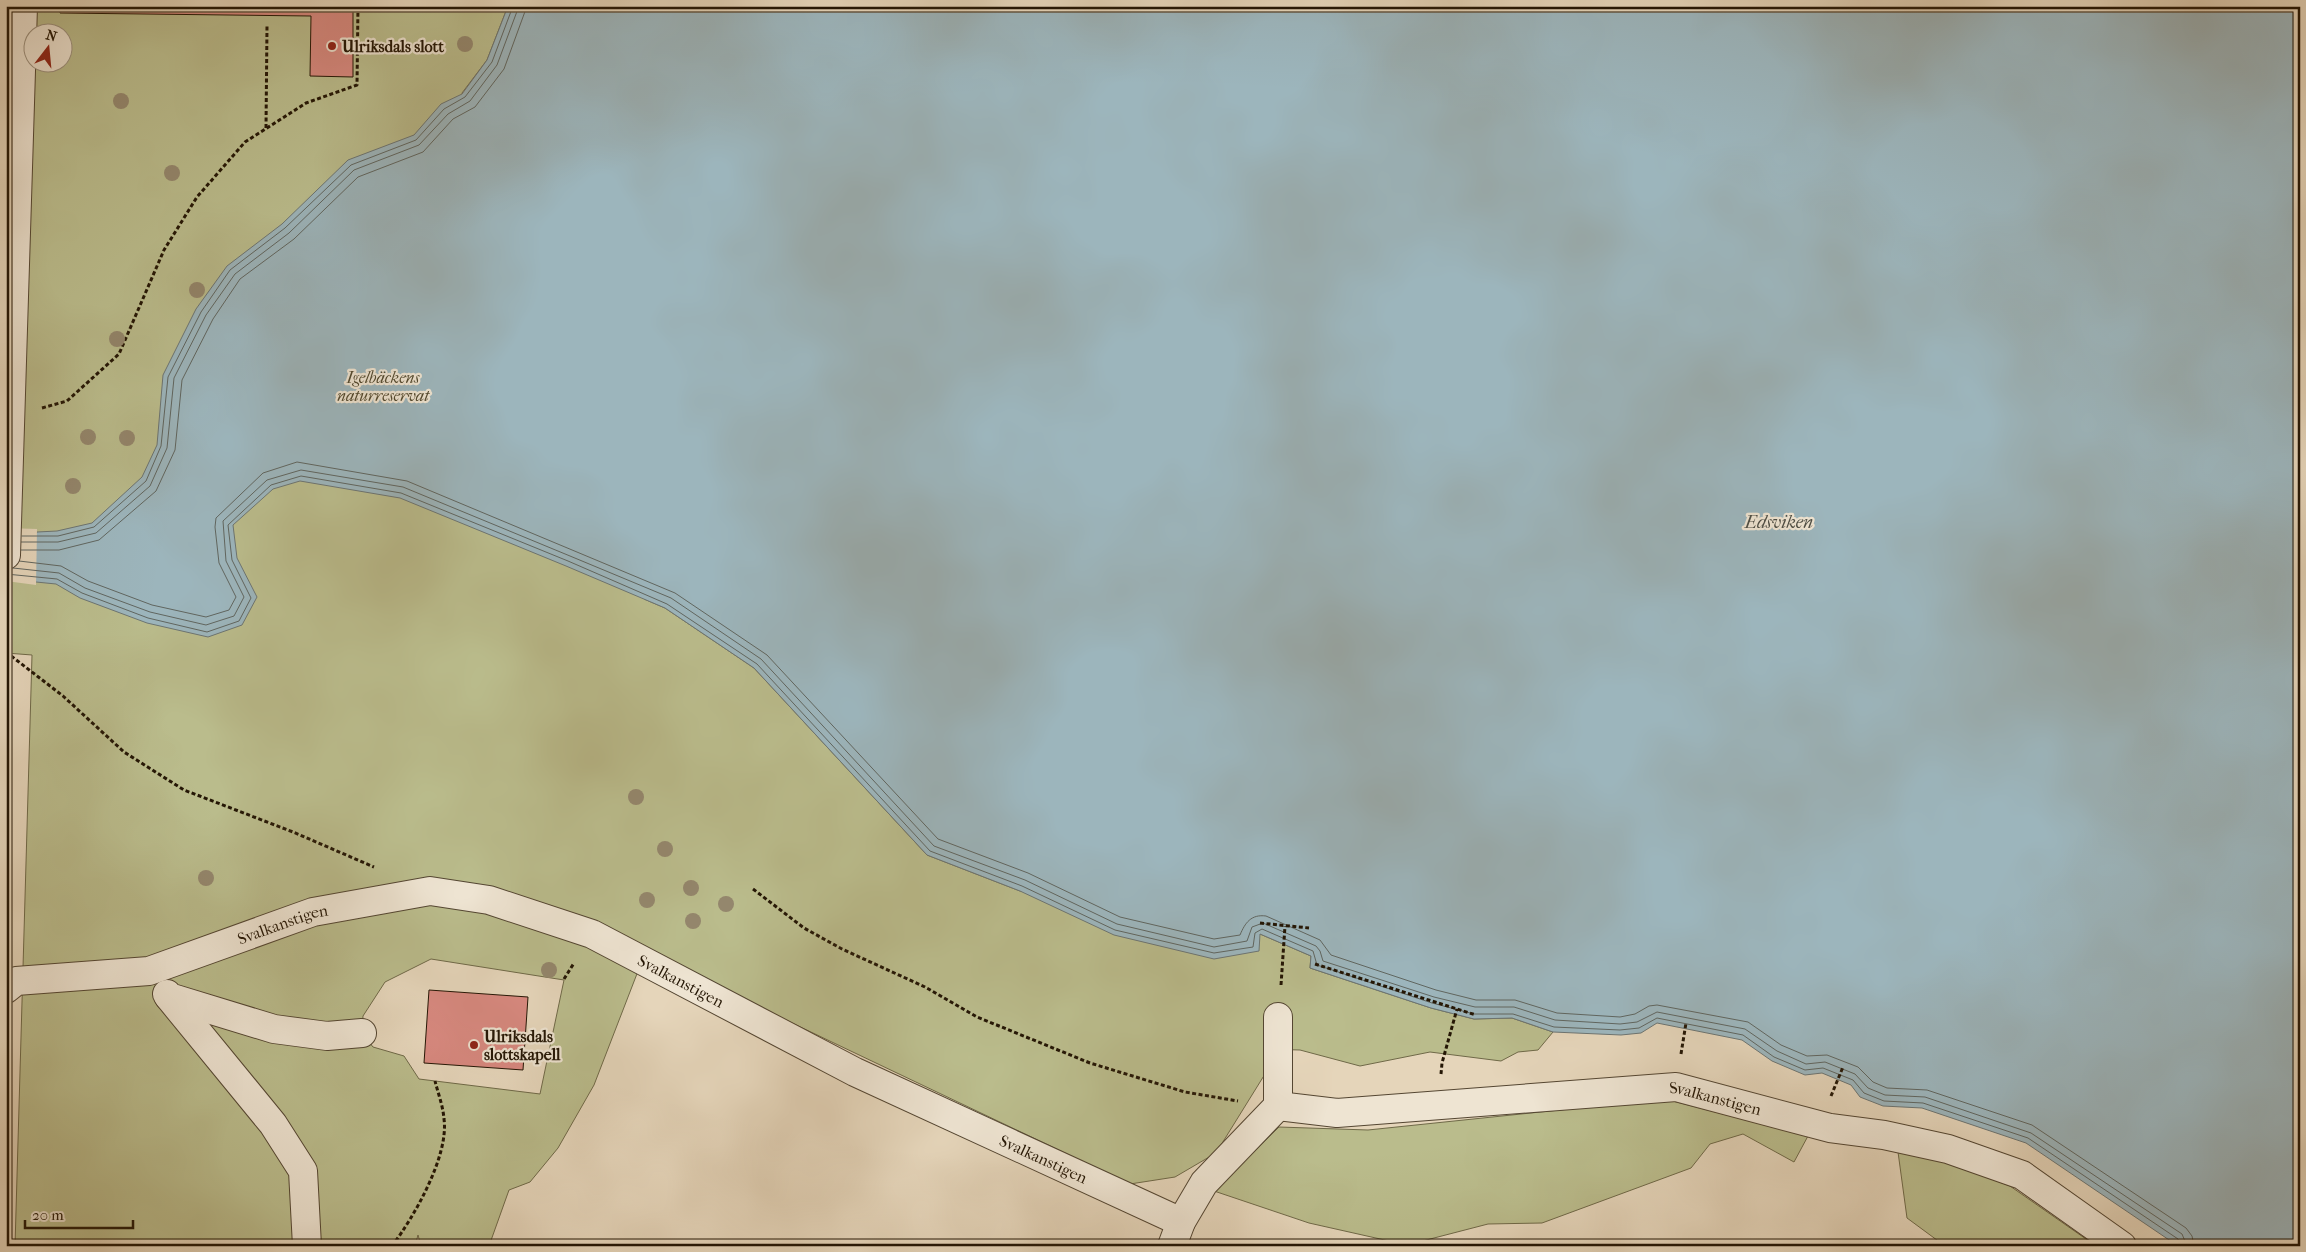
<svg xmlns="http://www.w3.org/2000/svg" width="2306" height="1252" font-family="'IM FELL French Canon',serif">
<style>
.green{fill:#babc8c;stroke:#6f6948;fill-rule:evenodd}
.water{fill:#9cb5bc;stroke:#6c7573}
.pier{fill:#e5d5ba}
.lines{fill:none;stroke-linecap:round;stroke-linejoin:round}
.shore{stroke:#606660;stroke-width:1}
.building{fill:#d88980;stroke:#241605}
.minor-casing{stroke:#544632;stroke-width:30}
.path{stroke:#241605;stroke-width:3;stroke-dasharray:4 2.5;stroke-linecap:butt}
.minor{stroke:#eee4d2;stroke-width:28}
.tree{fill:#94876d}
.poi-dot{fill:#8f2418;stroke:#eee4d2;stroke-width:2}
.labels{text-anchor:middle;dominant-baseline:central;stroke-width:4.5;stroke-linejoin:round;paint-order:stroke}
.poi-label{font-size:16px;font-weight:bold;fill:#241605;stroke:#eee4d2;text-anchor:start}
.park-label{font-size:16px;font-style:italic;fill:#51482e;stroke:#eee4d2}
.street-label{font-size:16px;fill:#241605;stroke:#eee4d2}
.water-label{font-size:18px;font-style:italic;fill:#4e4e45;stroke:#eee4d2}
</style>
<rect width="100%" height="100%" fill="#e5d5ba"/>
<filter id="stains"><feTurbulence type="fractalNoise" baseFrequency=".004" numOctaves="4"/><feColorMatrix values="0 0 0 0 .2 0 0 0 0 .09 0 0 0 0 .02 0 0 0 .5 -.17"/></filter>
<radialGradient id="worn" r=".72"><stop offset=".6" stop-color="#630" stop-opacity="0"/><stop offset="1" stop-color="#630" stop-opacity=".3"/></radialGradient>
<path class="green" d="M6 6H508L487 60 462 93 644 599 665 608 754 668 927 855 1020 891 1260 934 1311 956 1310 968 1431 1008 1474 1019 1512 1018 1553 1032 1538 1050 1518 1052 1501 1061 1430 1052 1360 1066 1300 1050 1265 1049V1074L1216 1153 1175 1177 1130 1184 645 953 594 1085 558 1148 530 1182 509 1190 489 1246H421L418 1235 415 1246H15L32 655 6 653ZM32 32H62V62H32ZM431 959 564 980 540 1094 419 1079 404 1056 373 1047 362 1033 363 1016 385 982Z
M1665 1099 1808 1136 1794 1162 1743 1134 1710 1144 1691 1168 1542 1223 1488 1224 1407 1245 1309 1223 1214 1191 1279 1127 1368 1130Z
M1898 1152 1953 1164 2010 1186 2096 1246H1945L1907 1218Z"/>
<path class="water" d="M508 6H2300V1246H2178L2026 1143 1922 1108 1883 1106 1860 1097 1851 1085 1822 1073 1805 1075 1772 1061 1742 1040 1657 1023 1641 1033 1621 1035 1553 1032 1512 1018 1474 1019 1431 1008 1310 968 1311 956 1260 934 1259 951 1214 959 1114 935 1020 891 927 855 754 668 665 608 566 566 400 498 300 481 273 489 233 525 237 558 257 597 242 625 208 637 147 623 80 598 56 584 6 579 37 532 57 531 92 523 142 477 157 445 163 375 196 309 227 266 282 224 348 160 414 135 441 104 462 94 487 60Z"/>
<path class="pier" d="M6 528 37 529 36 585 6 581Z"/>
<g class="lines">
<path class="shore" d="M22 536H58L94 527 146 481 161 446 168 377 201 312 230 270 285 228 351 165 416 140 444 109 465 97 492 62 513 6
M21 542H58L96 533 150 486 167 448 174 378 206 315 235 274 289 233 354 170 419 145 448 114 470 101 497 65 519 6
M21 550H59L99 540 156 491 175 450 182 380 213 319 240 279 294 239 358 177 423 152 453 119 475 107 504 69 527 6
M19 561 61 566 88 581 152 605 206 617 229 610 236 597 219 563 215 527 216 518 263 473 297 462 407 481 675 593 767 655 938 839 1028 873 1120 917 1214 939 1240 935C1245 923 1251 914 1266 916L1320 940 1331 955 1436 990 1476 1000H1515L1557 1013 1620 1017 1635 1014 1649 1006 1657 1005 1748 1022 1781 1045 1807 1056 1827 1055 1858 1067 1873 1082 1887 1088 1927 1090 2032 1125 2186 1228 2192 1236 2194 1246
M13 568 59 573 85 588 150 612 206 625 234 616 244 597 226 561 223 521 267 480 301 470 403 487 570 556 671 598 761 659 934 846 1025 880 1117 924 1214 947 1247 941 1252 927 1263 923 1316 946 1320 951 1323 961 1434 997 1475 1007H1514L1555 1020 1620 1024 1637 1022 1657 1012 1745 1029 1777 1051 1806 1064 1825 1062 1855 1074 1868 1088 1885 1095 1925 1097 2031 1133 2182 1234 2187 1246
M6 574 57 579 82 593 148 618 207 632 239 621 251 598 232 560 228 525 271 485 301 476 401 493 568 561 667 604 757 664 930 851 1022 886 1115 930 1214 953 1253 947 1255 933 1262 929 1313 951 1317 965 1432 1003 1474 1014H1513L1554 1027 1620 1030 1639 1028 1657 1018 1743 1035 1774 1057 1805 1070 1823 1068 1853 1080 1864 1093 1884 1101 1923 1103 2028 1138 2178 1239 2180 1246"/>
</g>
<path class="building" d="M60 6H353V77L310 76 311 16 60 13Z
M429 990 528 997 523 1070 424 1063Z"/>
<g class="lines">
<g class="minor-casing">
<g id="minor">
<path d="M6 555 23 6"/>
<path id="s1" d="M6 989 16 981 149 971 313 912 430 891 489 900 592 934 855 1072 1181 1222"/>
<path d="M167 994 169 997 274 1029 327 1036 362 1033"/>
<path d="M169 997 273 1124 303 1171 307 1246"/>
<path id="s2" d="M1278 1106 1337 1113 1676 1087 1830 1128 1884 1135 1948 1149 2022 1175 2122 1246"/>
<path d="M1172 1246 1181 1222 1204 1183 1278 1106V1017"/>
</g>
</g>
<path class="path" d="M266 128 267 26
M42 408 67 401 119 354 164 250 197 197 245 142 306 103 357 85 358 6
M6 652 63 696 124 752 184 790 293 832 374 867
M753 889 804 928 842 949 925 987 977 1017 1090 1063 1185 1092 1238 1101
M1260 923 1309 928
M1315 964 1476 1015
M564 979 574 963
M1281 985 1285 926
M1681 1054 1686 1023
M1441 1074 1442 1063 1457 1009
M1831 1096 1843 1067
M392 1246C414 1217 449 1156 444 1119 443 1106 438 1093 435 1081"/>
<use href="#minor" class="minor"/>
</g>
<g class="tree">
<circle cx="465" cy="44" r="8"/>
<circle cx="121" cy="101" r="8"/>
<circle cx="172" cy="173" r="8"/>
<circle cx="197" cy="290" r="8"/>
<circle cx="117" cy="339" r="8"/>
<circle cx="88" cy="437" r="8"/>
<circle cx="127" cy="438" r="8"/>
<circle cx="73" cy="486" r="8"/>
<circle cx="636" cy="797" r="8"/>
<circle cx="665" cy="849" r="8"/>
<circle cx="206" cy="878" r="8"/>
<circle cx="691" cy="888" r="8"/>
<circle cx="647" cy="900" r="8"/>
<circle cx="726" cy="904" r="8"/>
<circle cx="693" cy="921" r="8"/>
<circle cx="549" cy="970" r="8"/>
</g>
<g class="poi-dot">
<circle cx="332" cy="46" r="5"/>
<circle cx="474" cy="1045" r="5"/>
</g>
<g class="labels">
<g class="poi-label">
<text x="342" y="46">Ulriksdals slott</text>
<text x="484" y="1036">Ulriksdals<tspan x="484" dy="18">slottskapell</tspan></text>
</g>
<g class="park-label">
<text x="383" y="377">Igelbäckens<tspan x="383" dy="18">naturreservat</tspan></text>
</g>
<g class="street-label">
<text stroke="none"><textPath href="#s1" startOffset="288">Svalkanstigen</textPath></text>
<text stroke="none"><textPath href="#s1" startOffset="708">Svalkanstigen</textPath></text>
<text stroke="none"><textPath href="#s2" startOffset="440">Svalkanstigen</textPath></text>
<text stroke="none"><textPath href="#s1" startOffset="1112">Svalkanstigen</textPath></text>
</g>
<g class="water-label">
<text x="1779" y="522">Edsviken</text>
</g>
</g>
<rect width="2306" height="1252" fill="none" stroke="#e5d5ba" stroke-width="25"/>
<rect x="8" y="8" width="2291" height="1237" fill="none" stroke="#241605" stroke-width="2.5"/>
<rect x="12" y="12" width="2281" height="1227" fill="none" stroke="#241605"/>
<g transform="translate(48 48) rotate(16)"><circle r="24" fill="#eee4d2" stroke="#9d9280"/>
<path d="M0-4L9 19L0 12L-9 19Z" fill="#8f2418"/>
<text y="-8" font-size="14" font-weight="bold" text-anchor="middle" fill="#241605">N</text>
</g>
<path d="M25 1220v8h108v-8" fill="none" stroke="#241605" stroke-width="2.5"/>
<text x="32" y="1220" font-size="15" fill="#241605" stroke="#eee4d2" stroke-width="4" paint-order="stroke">20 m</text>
<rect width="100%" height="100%" filter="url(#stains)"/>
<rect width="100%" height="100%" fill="url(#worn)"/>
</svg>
